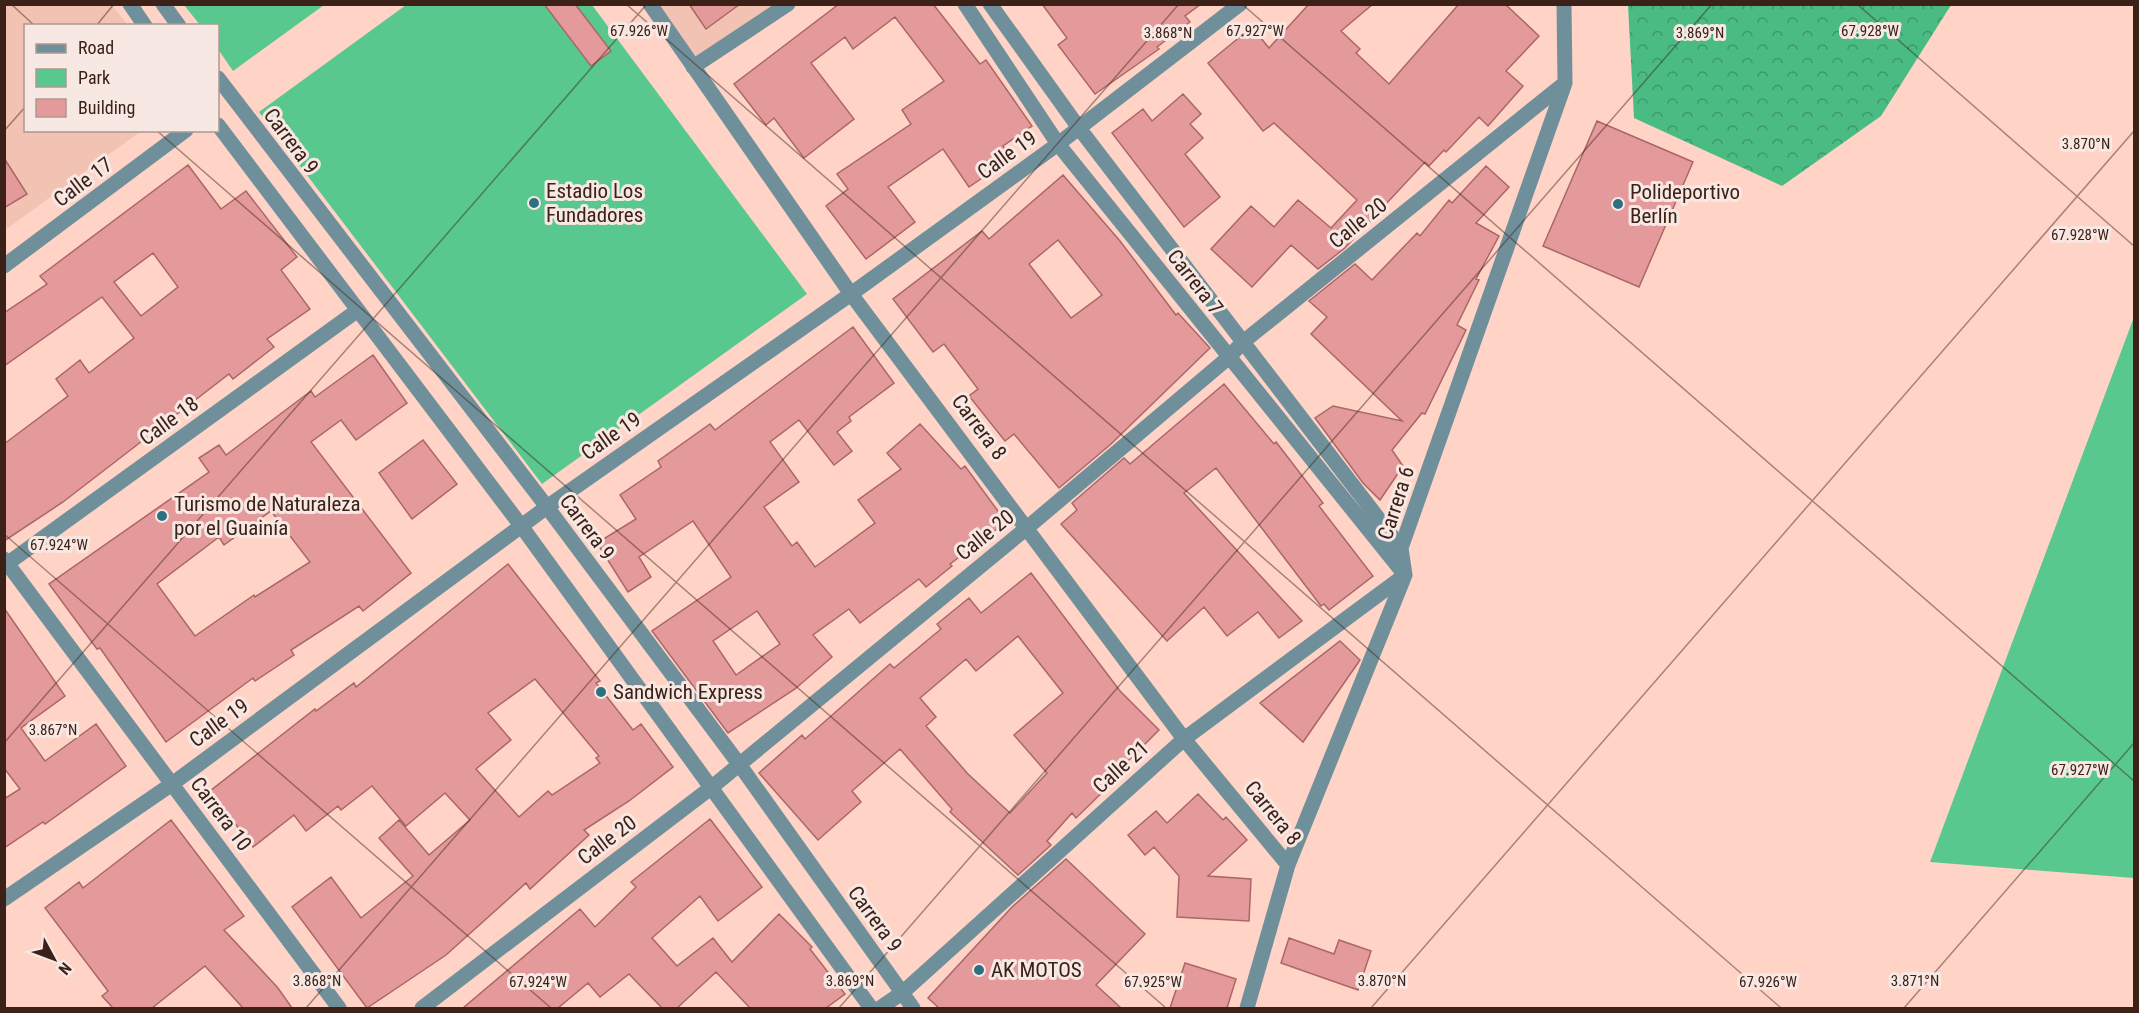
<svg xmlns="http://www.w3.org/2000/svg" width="2139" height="1013" font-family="'Roboto Condensed',sans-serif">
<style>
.built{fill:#f2c2b3}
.green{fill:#58c88f}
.forest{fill:url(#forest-crowns)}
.building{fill:#e49a9b;stroke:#ab6668;stroke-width:1.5;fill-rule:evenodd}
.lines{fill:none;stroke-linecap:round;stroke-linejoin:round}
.minor{stroke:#6f909b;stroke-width:15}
.ticks{fill:none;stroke:#3c2118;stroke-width:1.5;stroke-opacity:0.45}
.poi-dot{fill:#2e7082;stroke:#f7e8e3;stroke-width:2}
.labels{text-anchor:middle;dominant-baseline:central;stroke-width:6;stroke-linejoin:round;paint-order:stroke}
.street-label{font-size:21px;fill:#3c2118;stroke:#f7e8e3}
.poi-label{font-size:21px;fill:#3c2118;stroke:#f7e8e3;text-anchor:start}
.ticks-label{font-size:15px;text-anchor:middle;fill:#3c2118;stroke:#f7e8e3;stroke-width:6;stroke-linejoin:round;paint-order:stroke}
</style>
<defs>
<pattern id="forest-crowns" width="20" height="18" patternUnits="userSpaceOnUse" patternTransform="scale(1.5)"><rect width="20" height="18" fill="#49bb83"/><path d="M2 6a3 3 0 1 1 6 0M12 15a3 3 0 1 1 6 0" fill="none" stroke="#3e986a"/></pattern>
</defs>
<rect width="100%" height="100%" fill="#ffd3c5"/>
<path class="built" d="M5 5H112L128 25 26 26V130L141 131 5 230Z
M647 5H786L695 71Z"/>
<path class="green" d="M184 5H324L233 71 218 49V26L200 25Z
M406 5H592L807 294 542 484 259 112Z
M2134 317V878L1930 862Z"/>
<path class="forest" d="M1628 5 1951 4V5L1881 116 1782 186 1634 118Z"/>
<path class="building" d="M544 4H575L611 51 591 66Z
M689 4H740L706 29Z
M839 4H933L980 64 986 60 1032 126 1003 146 1011 158 969 187 943 149 888 187 915 222 866 259 826 206 848 189 837 174 911 124 902 110 944 81 895 17 853 49 845 37 811 63 854 119 804 158 774 118 766 125 734 84Z
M1042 4H1201L1185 16 1190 22 1157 47 1159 49 1095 94 1058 45 1067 38Z
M1309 4H1373L1341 31 1360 49 1356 53 1389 84 1459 4H1505L1539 36 1506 71 1523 86 1488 126 1479 117 1446 152 1444 150 1429 166 1425 162 1345 248 1318 269 1291 245 1252 287 1211 249 1251 206 1274 227 1298 200 1331 228 1357 200 1274 123 1263 131 1208 63 1252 27 1269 48Z
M1183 94 1201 114 1190 124 1203 138 1185 154 1220 197 1184 227 1112 133 1143 109 1152 121Z
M1597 121 1693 162 1639 287 1543 246Z
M4 158 27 194 4 208Z
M188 165 221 209 246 191 297 257 281 270 310 309 267 339 274 347 233 379 229 374 63 502 4 541V444L68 396 56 379 80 360 89 373 134 338 102 297 4 366V313L47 284 40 276ZM153 253 178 287 141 316 114 282Z
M1486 166 1509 187 1476 223 1499 236 1476 279 1479 280 1457 325 1466 330 1425 414 1422 413 1392 450 1403 466 1380 500 1363 483 1315 418 1333 406 1402 421 1311 334 1327 317 1309 301 1355 264 1372 280 1417 233 1420 236 1449 200 1452 203Z
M1063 175 1120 241 1176 315 1178 313 1210 348 1111 444 1059 488 1014 434 1005 441 969 396 978 389 944 344 933 352 893 299 982 231 989 239ZM1058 240 1102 295 1071 318 1029 264Z
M853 327 894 383 849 417 851 421 837 432 852 451 834 465 799 420 770 442 799 482 764 507 792 546 797 542 815 567 875 523 858 500 901 469 887 453 920 424 961 469 965 466 1006 522 950 564 952 566 926 587 919 579 860 623 849 609 813 635 832 657 795 689 728 733 652 631 731 577 693 521 639 557 651 577 628 592 597 543 636 519 620 495 661 467 658 461 710 424 715 430ZM757 611 780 644 736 675 713 641Z
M373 355 407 403 356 440 341 420 311 442 411 573 363 611 359 606 291 650 294 655 255 681 253 678 166 742 100 648 97 649 49 584 209 472 199 458 219 445 226 455 311 391 315 397ZM271 511 310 562 255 597 254 595 195 636 157 584 219 537 224 545Z
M1224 384 1274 444 1276 442 1323 503 1319 506 1373 576 1329 610 1324 604 1321 606 1216 468 1184 493 1302 621 1279 638 1258 612 1227 636 1204 607 1167 641 1061 524 1077 510 1072 503 1124 458 1130 464Z
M423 440 457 484 412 519 379 473Z
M508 564 600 681 596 683 633 730 641 724 673 767 629 801 584 830 589 835 530 889 526 883 446 955 367 1008 292 907 331 877 361 918 413 876 379 838 399 820 429 855 470 820 445 793 406 826 372 786 341 810 338 806 306 831 294 815 253 847 210 791 315 709 316 711 354 683 356 687ZM535 679 599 756 596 758 600 763 552 795 548 791 519 817 476 769 511 740 488 713Z
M1031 573 1120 691 1159 730 1113 776 1116 779 1076 818 1072 813 1047 841 1051 845 1018 875 950 812 952 809 900 749 852 791 861 802 818 840 759 773 802 735 805 739 890 664 894 668 941 629 937 624 969 598 981 613ZM1018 636 1063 693 1014 735 1047 773 1010 813 968 774 926 726 936 717 920 698 966 659 976 671Z
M4 608 65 696 21 728 45 761 96 724 126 766 45 824 43 822 4 848V799L20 789 4 768Z
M1340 641 1360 660 1303 742 1260 703Z
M1198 794 1223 820 1226 817 1247 840 1208 876 1251 879 1249 921 1177 917 1179 876 1154 847 1145 855 1128 835 1156 811 1167 823Z
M710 819 762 887 718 921 700 896 652 938 677 966 713 938 732 962 779 914 812 947 810 949 845 994 826 1008H750L716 972 677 1008H662L629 974 600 997 588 983 558 1008H463L580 909 595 927 636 887 631 882Z
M171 820 244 916 224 930 278 988 292 1008H243L205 966 152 1008H113L102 996 108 991 45 908 79 882 83 888Z
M1066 859 1145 934 1096 985 1121 1008H939L928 998 1012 907Z
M1289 938 1334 954 1339 940 1371 951 1358 990 1281 963Z
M1185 963 1236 979 1227 1008H1170Z"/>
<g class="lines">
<path class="minor" d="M130 4 145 26
M163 4 179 26
M650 4 851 294 1184 739 1288 865
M990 4 1079 128 1401 548
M693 67 788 4
M218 78 547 507 739 764 913 1008
M218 125 522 527 871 1008
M4 266 186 130
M4 559 339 1008
M4 566 358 310
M4 899 172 784 547 507 851 294 1058 144 1240 4
M422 1008 712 787 1028 527 1228 358 1243 342 1565 83
M880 1008 902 993 1184 739 1405 575 1058 144 965 4
M1247 1008 1288 865 1405 575 1401 548 1565 83 1564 4"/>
</g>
<path class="ticks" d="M11 4 35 26M626 4 1781 1008M1242 4 2134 781M1857 4 2134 246M96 26 114 4M156 130 1166 1008M4 131 26 106M4 534 551 1008M4 743 647 4M306 1008 1179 4M839 1008 1712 4M1371 1008 2134 131M1904 1008 2134 743"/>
<g class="poi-dot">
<circle cx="534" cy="203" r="6"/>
<circle cx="1618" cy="204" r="6"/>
<circle cx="162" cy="516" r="6"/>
<circle cx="601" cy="692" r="6"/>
<circle cx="979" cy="970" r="6"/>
</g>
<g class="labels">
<g class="street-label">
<text transform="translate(291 141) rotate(53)">Carrera 9</text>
<text transform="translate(1007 155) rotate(-36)">Calle 19</text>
<text transform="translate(83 182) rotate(-37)">Calle 17</text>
<text transform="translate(1358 223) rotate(-39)">Calle 20</text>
<text transform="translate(1195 282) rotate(52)">Carrera 7</text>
<text transform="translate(169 421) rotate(-36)">Calle 18</text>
<text transform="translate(979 427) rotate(53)">Carrera 8</text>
<text transform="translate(611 436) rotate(-35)">Calle 19</text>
<text transform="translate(1396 503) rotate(-72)">Carrera 6</text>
<text transform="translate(587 527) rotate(53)">Carrera 9</text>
<text transform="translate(985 535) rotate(-39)">Calle 20</text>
<text transform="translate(219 723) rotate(-36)">Calle 19</text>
<text transform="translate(1121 767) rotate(-42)">Calle 21</text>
<text transform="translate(1273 813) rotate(51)">Carrera 8</text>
<text transform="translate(221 814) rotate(53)">Carrera 10</text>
<text transform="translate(607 840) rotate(-37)">Calle 20</text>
<text transform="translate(875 919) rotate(54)">Carrera 9</text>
</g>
<g class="poi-label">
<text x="546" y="191">Estadio Los<tspan x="546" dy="24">Fundadores</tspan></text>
<text x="1630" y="192">Polideportivo<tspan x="1630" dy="24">Berlín</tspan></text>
<text x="174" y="504">Turismo de Naturaleza<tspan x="174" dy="24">por el Guainía</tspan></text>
<text x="613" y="692">Sandwich Express</text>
<text x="991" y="970">AK MOTOS</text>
</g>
</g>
<g class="ticks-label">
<text x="639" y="36">67.926°W</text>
<text x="1255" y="36">67.927°W</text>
<text x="1870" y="36">67.928°W</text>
<text x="1168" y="38">3.868°N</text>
<text x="1700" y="38">3.869°N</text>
<text x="2086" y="149">3.870°N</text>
<text x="2080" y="240">67.928°W</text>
<text x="59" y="550">67.924°W</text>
<text x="53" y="735">3.867°N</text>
<text x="2080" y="775">67.927°W</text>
<text x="317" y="986">3.868°N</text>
<text x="850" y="986">3.869°N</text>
<text x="1382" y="986">3.870°N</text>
<text x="1915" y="986">3.871°N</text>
<text x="538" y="987">67.924°W</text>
<text x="1153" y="987">67.925°W</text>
<text x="1768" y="987">67.926°W</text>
</g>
<rect width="2139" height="1013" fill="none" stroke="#3c2118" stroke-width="12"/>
<rect x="24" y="24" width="195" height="108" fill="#f7e8e3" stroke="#ac9892" stroke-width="1.5"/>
<rect x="36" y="44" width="30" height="9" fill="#6f909b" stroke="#ac9892" stroke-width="1.5"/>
<text x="78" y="54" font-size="18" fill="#3c2118">Road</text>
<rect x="36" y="69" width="30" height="18" fill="#58c88f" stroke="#ac9892" stroke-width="1.5"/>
<text x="78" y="84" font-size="18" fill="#3c2118">Park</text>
<rect x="36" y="99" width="30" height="18" fill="#e49a9b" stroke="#ac9892" stroke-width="1.5"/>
<text x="78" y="114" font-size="18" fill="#3c2118">Building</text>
<g transform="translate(54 959) rotate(131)" stroke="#f7e8e3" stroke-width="4.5" paint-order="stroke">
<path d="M0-4.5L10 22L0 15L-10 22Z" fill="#3c2118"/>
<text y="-9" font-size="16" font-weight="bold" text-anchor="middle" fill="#3c2118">N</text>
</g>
</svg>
